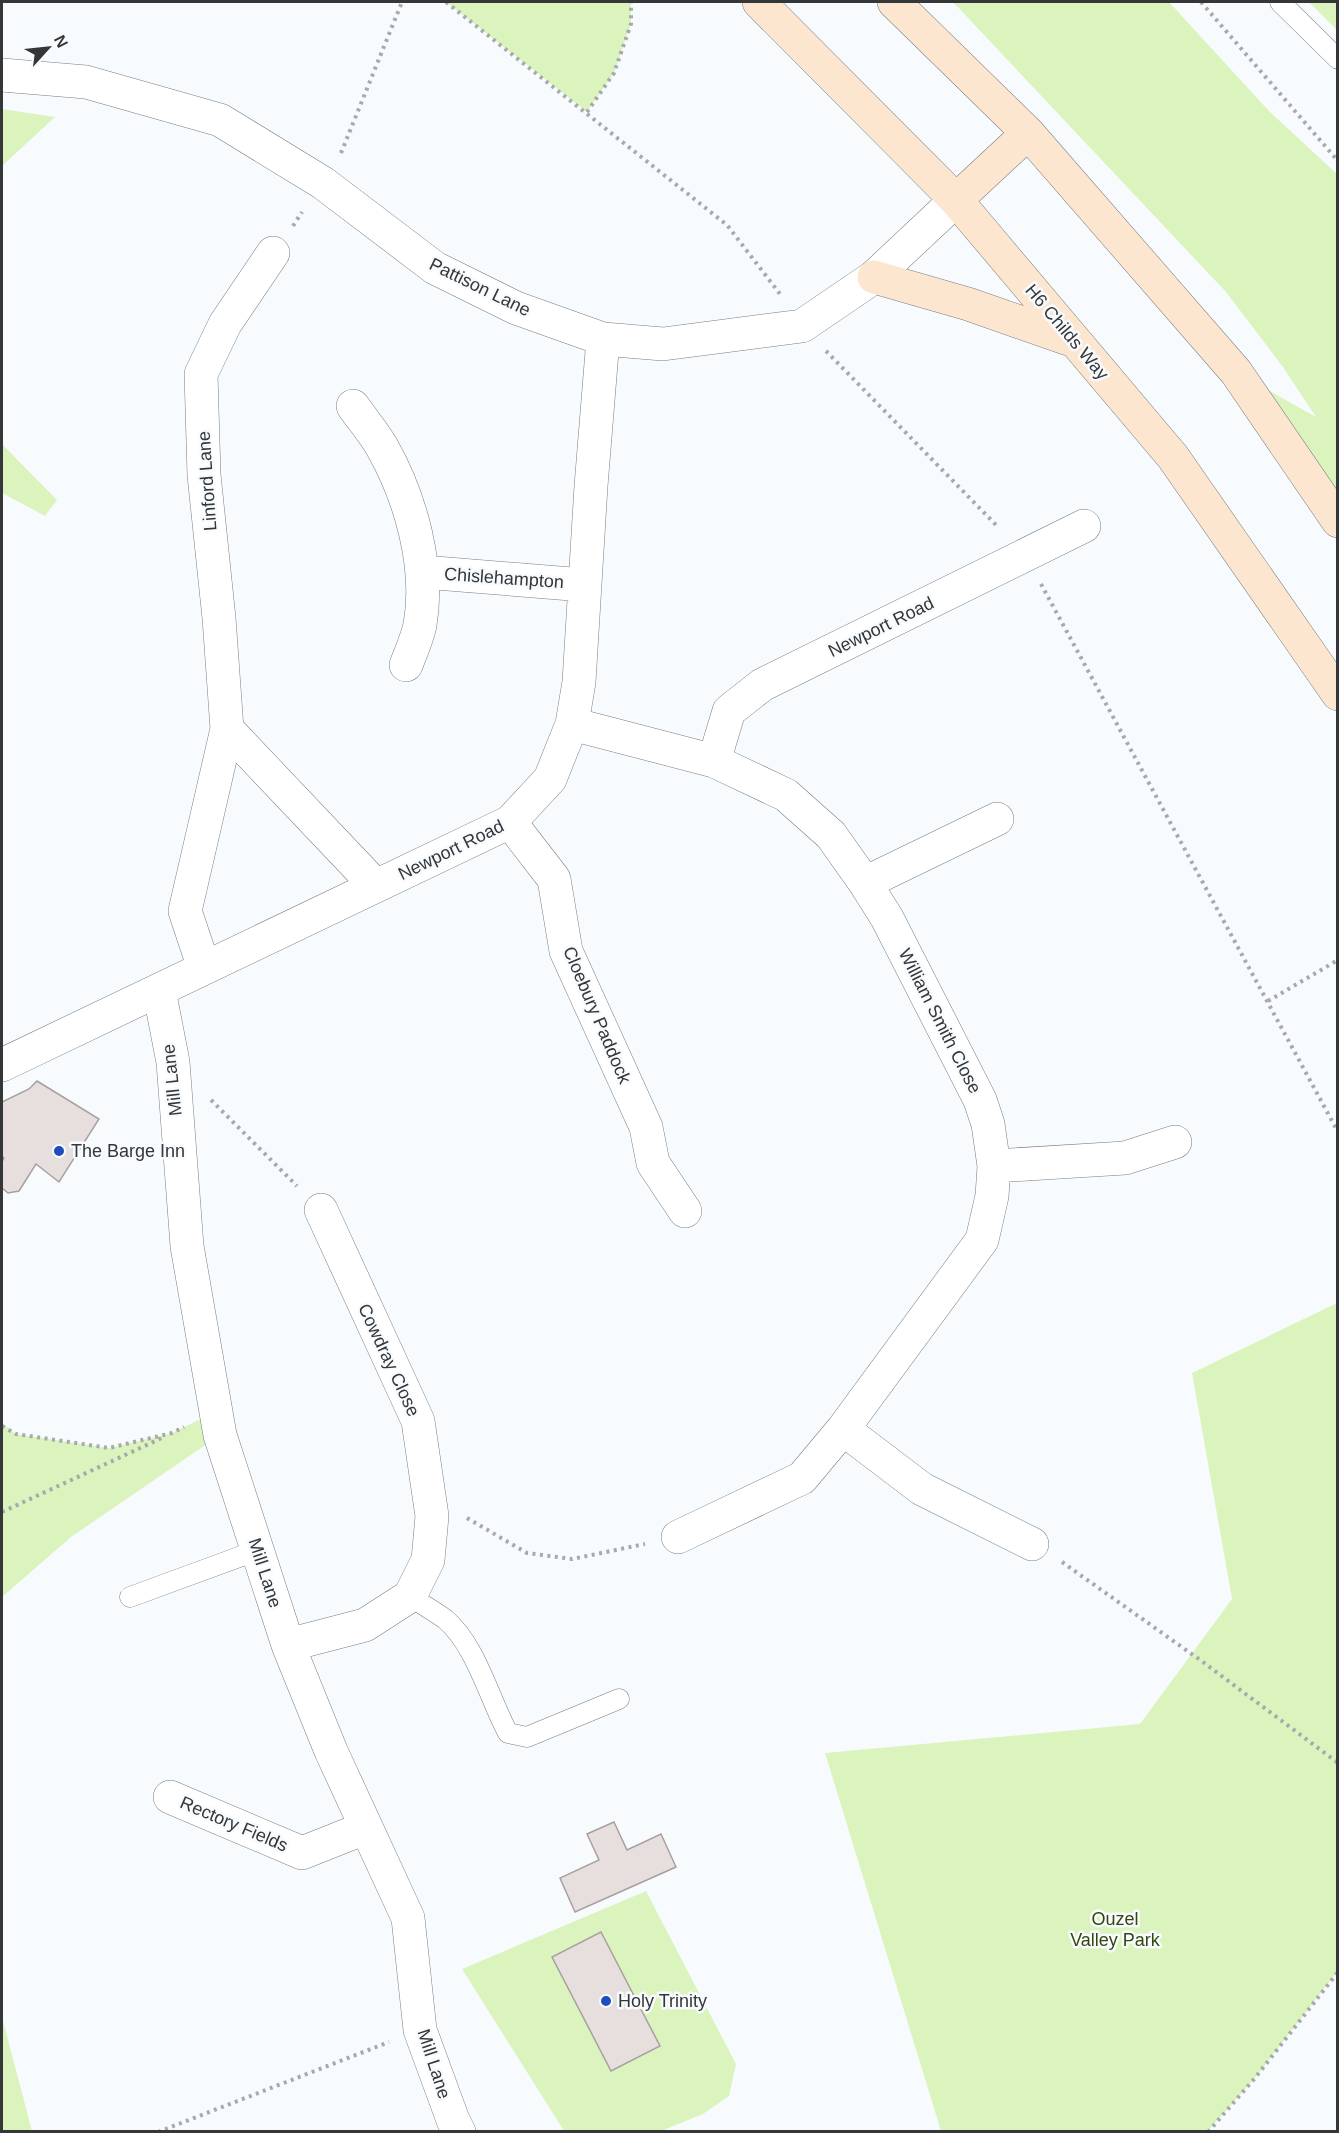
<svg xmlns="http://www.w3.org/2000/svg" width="1339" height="2133" font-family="Arial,sans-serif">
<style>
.green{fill:#dbf4bd}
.building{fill:#e7dfde;stroke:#a8a09f;stroke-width:1.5}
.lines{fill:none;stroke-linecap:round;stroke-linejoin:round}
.lane-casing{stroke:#797d82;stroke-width:21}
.street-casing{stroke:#797d82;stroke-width:34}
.secondary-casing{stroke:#797d82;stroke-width:34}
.path{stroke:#a7a9ac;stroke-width:4;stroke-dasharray:3 4.5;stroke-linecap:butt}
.lane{stroke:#fff;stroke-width:20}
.street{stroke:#fff;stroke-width:33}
.secondary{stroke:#fde6d0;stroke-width:33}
.poi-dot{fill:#1d4ebb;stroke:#f8fbfe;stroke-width:2}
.labels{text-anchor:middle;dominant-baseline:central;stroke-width:5;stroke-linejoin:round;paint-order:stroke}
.street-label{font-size:18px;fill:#343638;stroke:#f8fbfe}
.poi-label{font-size:18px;fill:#343638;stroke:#f8fbfe;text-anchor:start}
.park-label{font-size:18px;fill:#33470c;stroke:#f8fbfe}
</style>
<rect width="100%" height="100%" fill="#f8fbfe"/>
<path class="green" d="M446 2H631V24L614 73 587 112Z
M953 2H1169L1269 111 1337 174V521L1236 372 1316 417 1283 367 1226 292Z
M1309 2H1337V30Z
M2 109 55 117 2 166Z
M2 444 57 500 45 516 2 493Z
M1337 1303V1972L1255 2078 1208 2131H941L825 1753 1140 1724 1232 1599 1192 1373Z
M215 1412 220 1435 71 1537 2 1597V1423L16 1434 109 1448 172 1433Z
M646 1891 736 2064 729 2096 703 2114 661 2131H564L462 1969Z
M2 2017 32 2131H2Z"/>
<path class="building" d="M37 1081 99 1119 59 1182 36 1164 19 1191 8 1193 2 1188V1162L4 1158 2 1156V1102L29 1089Z
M614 1822 627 1850 661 1834 676 1867 575 1912 560 1878 599 1860 587 1834Z
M601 1932 660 2046 611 2071 552 1957Z"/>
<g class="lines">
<g class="lane-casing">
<path id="lane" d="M1280 2 1338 59
M410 1596C421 1604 434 1611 445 1619 476 1645 489 1698 508 1733L527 1737 619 1699
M130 1597 258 1550"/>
</g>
<g class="street-casing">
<path id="street" d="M2 75 86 82 220 120 323 183 435 268 516 308 603 339 663 344 802 326 874 277 956 200
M353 406C362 419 374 433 382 447 411 498 430 567 420 625 417 639 411 652 406 665
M423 572 584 585
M572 724 714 761 786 795 831 835 865 883 887 918 980 1100 988 1124 994 1166 992 1196 982 1240 843 1429 802 1478 678 1537
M227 729 376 886
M714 761 729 711 762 685 1084 526
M510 822 554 879 566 951 646 1127 653 1163 685 1211
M865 883 997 819
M204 968 185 911 227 729 219 618 204 475 201 374 225 324 273 253
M159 990 173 1062 187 1246 220 1435 288 1645 331 1751 408 1918 420 2030 453 2120 459 2132
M2 1065 510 822 550 779 572 724 579 682 591 486 603 339
M994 1166 1125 1158 1175 1142
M843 1429 922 1489 1032 1544
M288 1645 365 1625 410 1596 428 1560 432 1516 418 1421 321 1210
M170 1797 302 1853 365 1828"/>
</g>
<g class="secondary-casing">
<path id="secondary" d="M759 2 956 200 1173 457 1338 694
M894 2 1028 133 1236 372 1338 521
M956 200 1028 133
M874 277 968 304 1074 341"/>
</g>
<path class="path" d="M446 2 727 225 780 294
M1201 2 1338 161
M587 112 614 73 631 24V2
M341 153 402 2
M293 226 302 212
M826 351 999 528
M1041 584 1338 1132
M1268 1001 1338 960
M211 1100 297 1186
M2 1426 16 1434 109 1448 172 1433 184 1427
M2 1512 164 1437
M467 1518 527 1553 572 1559 645 1544
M1062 1562 1203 1662 1338 1763
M158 2132 389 2042
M1208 2132 1255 2078 1338 1972"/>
<use href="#lane" class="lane"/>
<use href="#street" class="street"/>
<use href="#secondary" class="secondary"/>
</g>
<g class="poi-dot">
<circle cx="59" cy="1151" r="6"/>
<circle cx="606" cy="2001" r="6"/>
</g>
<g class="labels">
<g class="street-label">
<text transform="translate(480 287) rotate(26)">Pattison Lane</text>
<text transform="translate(1067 332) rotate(50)">H6 Childs Way</text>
<text transform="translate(207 481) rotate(-94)">Linford Lane</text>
<text transform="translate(504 578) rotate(4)">Chislehampton</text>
<text transform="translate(881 627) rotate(-26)">Newport Road</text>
<text transform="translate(451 850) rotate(-26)">Newport Road</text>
<text transform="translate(597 1015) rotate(67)">Cloebury Paddock</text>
<text transform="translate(940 1021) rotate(63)">William Smith Close</text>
<text transform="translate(172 1080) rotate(-96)">Mill Lane</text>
<text transform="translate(389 1360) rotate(65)">Cowdray Close</text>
<text transform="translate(265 1573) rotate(72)">Mill Lane</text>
<text transform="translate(234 1824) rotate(23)">Rectory Fields</text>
<text transform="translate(434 2064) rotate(72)">Mill Lane</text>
</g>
<g class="poi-label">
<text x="71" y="1151">The Barge Inn</text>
<text x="618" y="2001">Holy Trinity</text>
</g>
<g class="park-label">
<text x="1115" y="1919">Ouzel<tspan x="1115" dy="21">Valley Park</tspan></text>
</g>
</g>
<rect width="1339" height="2133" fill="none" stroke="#343638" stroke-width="6"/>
<g transform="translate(48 48) rotate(63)" stroke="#f8fbfe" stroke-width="4.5" paint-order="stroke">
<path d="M0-4.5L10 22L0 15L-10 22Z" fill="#343638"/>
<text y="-9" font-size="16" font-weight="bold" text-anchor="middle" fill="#343638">N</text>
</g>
</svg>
